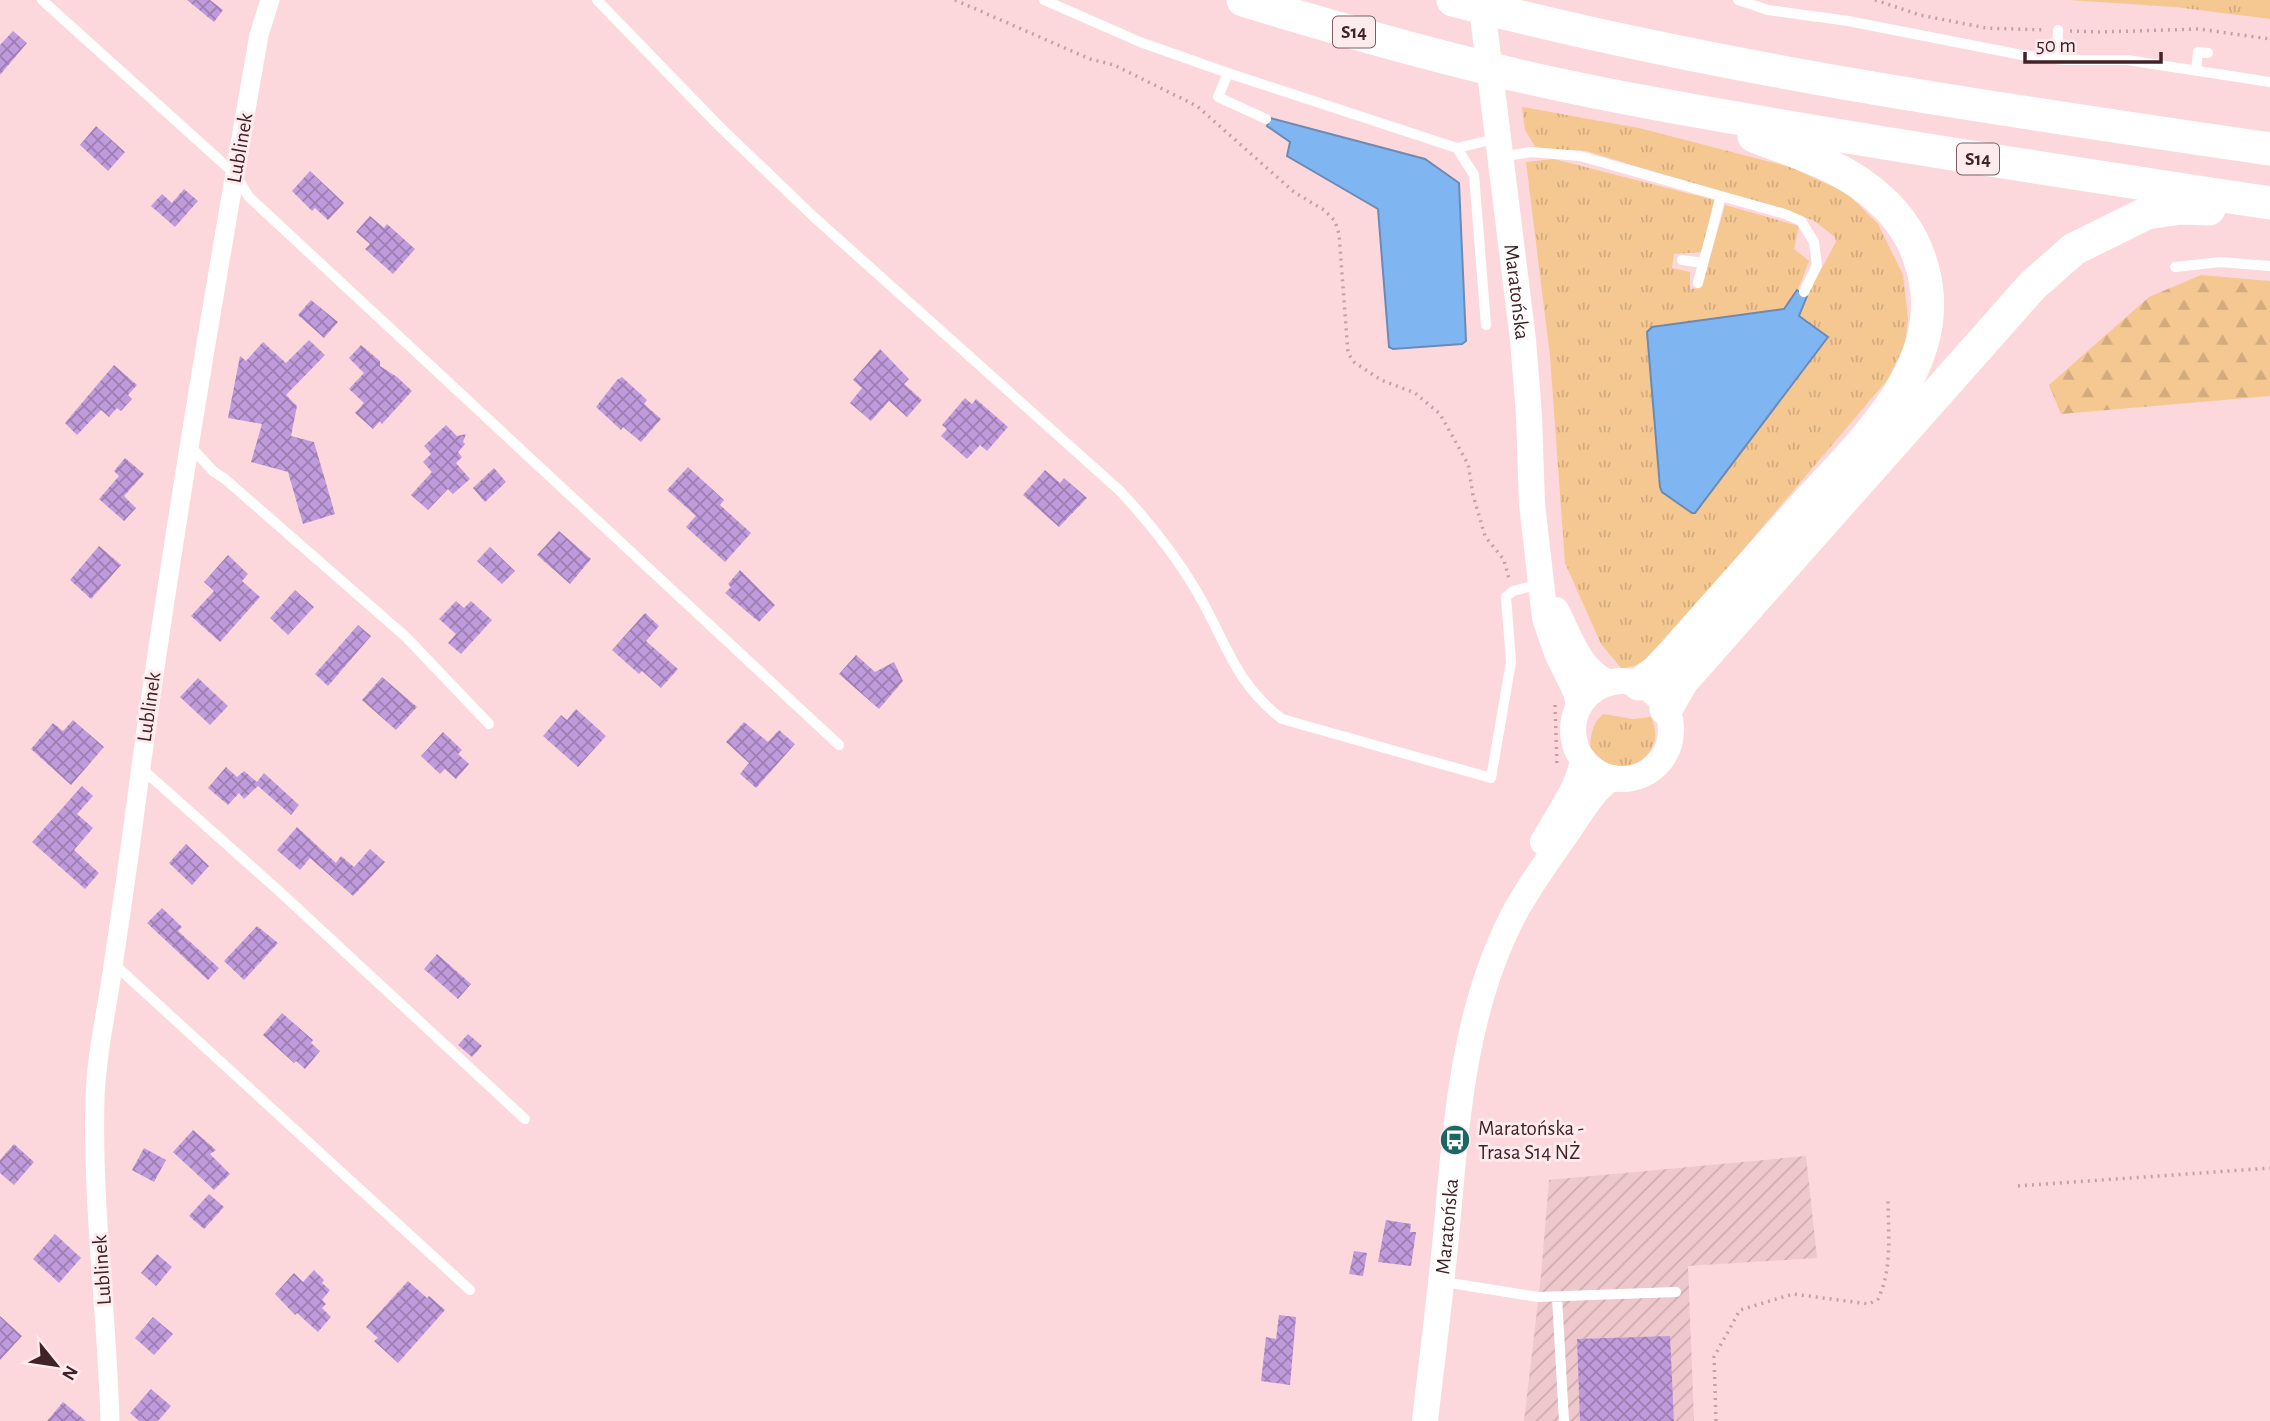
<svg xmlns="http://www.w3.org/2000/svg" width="2270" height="1421" font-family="'Alegreya Sans',sans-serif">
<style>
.industrial{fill:url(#industrial-furrows)}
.grass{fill:url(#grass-tufts)}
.forest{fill:url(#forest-firs)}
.water{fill:#7fb6f1;stroke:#6d8ab4;stroke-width:2}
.building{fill:url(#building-cross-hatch)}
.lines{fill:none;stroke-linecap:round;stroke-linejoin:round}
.path{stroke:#c4a1a5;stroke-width:3.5;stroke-dasharray:2 5;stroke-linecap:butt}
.service{stroke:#fff;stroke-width:10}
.minor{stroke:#fff;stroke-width:19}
.secondary{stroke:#fff;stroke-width:26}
.motorway{stroke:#fff;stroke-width:33}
.labels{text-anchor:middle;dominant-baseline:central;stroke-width:6;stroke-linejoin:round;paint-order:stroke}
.shield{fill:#fdebed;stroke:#7a5e62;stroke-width:2}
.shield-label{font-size:19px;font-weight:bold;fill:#422227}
.street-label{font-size:21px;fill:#422227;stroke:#fdebed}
.poi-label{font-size:21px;fill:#422227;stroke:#fdebed;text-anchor:start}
</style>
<defs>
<pattern id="industrial-furrows" width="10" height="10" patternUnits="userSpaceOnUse" patternTransform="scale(1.75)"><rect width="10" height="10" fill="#eec8cc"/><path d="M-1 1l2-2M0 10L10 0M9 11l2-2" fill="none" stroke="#cdacaf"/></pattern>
<pattern id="grass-tufts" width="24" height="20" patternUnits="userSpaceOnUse" patternTransform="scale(1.75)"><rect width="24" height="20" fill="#f5c791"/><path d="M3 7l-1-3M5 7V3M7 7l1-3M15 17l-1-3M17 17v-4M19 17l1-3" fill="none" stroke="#d3ab7d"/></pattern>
<pattern id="forest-firs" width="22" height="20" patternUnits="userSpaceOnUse" patternTransform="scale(1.75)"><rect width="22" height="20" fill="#f5c791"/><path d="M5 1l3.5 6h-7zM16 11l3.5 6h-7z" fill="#d3ab7d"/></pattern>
<pattern id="building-cross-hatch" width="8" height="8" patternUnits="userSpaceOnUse" patternTransform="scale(1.75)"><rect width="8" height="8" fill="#c09bdc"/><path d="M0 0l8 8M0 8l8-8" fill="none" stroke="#9e7eb2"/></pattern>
</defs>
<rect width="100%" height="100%" fill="#fcd8dc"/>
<path class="industrial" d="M1806 1156 1817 1258 1688 1266 1694 1421H1524L1541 1276 1549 1180Z"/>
<path class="grass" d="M2069 0H2270V19L2175 7Z
M1522 107 1639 128 1790 167 1847 193 1878 224 1903 275 1908 318 1905 344 1888 379 1648 662 1622 669 1601 644 1565 563 1550 356 1526 162 1554 159 1714 200 1702 252 1674 254 1672 268 1690 272V289L1701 288 1725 205 1799 226 1794 249 1809 261 1798 290 1807 295 1836 242 1835 237 1813 220 1586 151 1536 148 1525 130Z
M1603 714 1633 719 1651 717C1654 724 1656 731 1655 739 1652 757 1629 773 1612 766 1604 763 1596 754 1590 748 1591 733 1592 724 1603 714Z"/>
<path class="forest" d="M2201 275 2270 281V396L2061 414 2049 385 2149 297Z"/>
<path class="water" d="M1270 118 1425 159 1459 183 1466 341 1462 344 1393 349 1389 347 1378 209 1287 156 1290 142 1267 126Z
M1797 290 1807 296 1799 316 1828 337 1695 513H1692L1662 492 1660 487 1647 332 1652 327 1784 309Z"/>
<path class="building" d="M187 0H210L223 10 214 22Z
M13 31 27 43 0 75V45Z
M96 126 125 152 108 171 80 145Z
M310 171 344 203 328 220 315 208 312 211 292 191Z
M184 189 198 201 175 227 151 206 162 194 172 203Z
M370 216 384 228 387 224 415 249 393 274 365 249 370 244 356 232Z
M311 300 338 322 324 338 298 315Z
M309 340 325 355 286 395 297 406 291 436 314 442 335 514 303 524 288 472 251 462 262 424 228 418 240 356 246 361 263 342 286 363Z
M361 345 380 361V366L397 377 412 391 382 424 380 421 373 429 355 413 364 403 349 389 364 373 349 358Z
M880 349 909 379 904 384 922 400 907 417 889 401 871 421 850 403 862 388 853 380Z
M114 365 137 385 128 395 132 399 121 411 117 408 109 417 101 410 77 435 65 423Z
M622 377 647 400 644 404 661 419 641 442 623 427 621 430 596 407 617 380Z
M965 398 972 404 976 399 1008 427 987 451 980 445 967 459 941 436 947 429 942 425Z
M446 425 457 436 466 434 463 442 465 444 458 452 462 457 456 463 470 479 453 494 448 489 428 510 411 495 432 472 423 462 431 454 424 446Z
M125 458 144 474 124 496 136 508 124 521 99 499 119 476 114 471Z
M688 467 724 500 720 505 751 533 725 562 686 527 696 516 667 490Z
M494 468 506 482 485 502 473 488Z
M1045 470 1060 483 1064 478 1087 498 1059 527 1023 495Z
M559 531 591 559 570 584 537 555Z
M99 546 121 565 91 599 70 580Z
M490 547 515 571 502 584 477 561Z
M228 555 248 574 242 581 260 597 220 642 191 616 214 591 204 582Z
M740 570 775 605 759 622 725 593 731 587 728 584Z
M295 590 314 607 288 635 270 618Z
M456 601 464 608 471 601 492 620 461 654 448 643 456 634 439 619Z
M645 613 659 626 646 641 678 669 661 688 642 671 639 674 612 650Z
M358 625 371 636 328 686 315 674Z
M856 655 875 672 894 662 903 681 879 709 839 674Z
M382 677 417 707 396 730 362 700Z
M198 678 228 706 210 725 180 697Z
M576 709 606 736 578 767 543 736 561 715 567 720Z
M73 720 104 747 71 785 31 749 53 723 63 731Z
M744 722 768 742 779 730 795 744 756 788 740 774 749 763 726 742Z
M443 732 462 750 458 754 469 764 456 779 445 769 440 774 421 756Z
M226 767 237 777 244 771 257 782 264 773 299 805 291 815 258 786 244 799 239 793 228 805 208 788Z
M82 786 93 796 77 814 93 828 74 850 99 873 85 889 32 842Z
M297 827 336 863 341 856 354 867 370 849 385 862 353 896 310 858 300 870 277 850Z
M186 844 209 866 192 885 169 863Z
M162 908 182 927 178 931 219 968 208 980 147 923Z
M257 926 278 943 244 980 224 961Z
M437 954 471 984 458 999 424 969Z
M282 1013 313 1040 311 1043 320 1051 305 1069 296 1061 294 1063 263 1035Z
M468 1034 482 1046 472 1057 458 1045Z
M193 1130 216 1150 210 1154 230 1174 214 1190 173 1152Z
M14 1144 34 1162 14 1185 0 1173V1160Z
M144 1148 166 1160 154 1182 132 1170Z
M209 1194 224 1207 204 1229 189 1216Z
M1386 1220 1411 1224 1410 1232H1416L1411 1266 1378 1262Z
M55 1234 81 1258 59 1283 33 1259Z
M1354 1251 1367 1253 1363 1276 1349 1274Z
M157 1254 172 1267 156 1286 141 1273Z
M314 1270 324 1280 322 1283 330 1290 322 1300 326 1304 322 1308 331 1317 318 1332 297 1313 295 1315 275 1294 294 1273 303 1282Z
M408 1281 427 1298 429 1296 445 1310 398 1363 374 1341 378 1338 366 1327Z
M1279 1315 1296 1317 1290 1385 1261 1381 1266 1337 1276 1339Z
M0 1316 22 1336 0 1360Z
M153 1317 173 1334 154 1355 135 1338Z
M1670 1336 1674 1421H1580L1577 1339Z
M151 1389 171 1406 158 1421H139L130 1413Z
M63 1402 86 1421H47Z"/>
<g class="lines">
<path class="path" d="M955 0 1090 59 1114 65 1197 106 1294 192 1324 210 1335 221 1339 234 1348 353 1354 362 1381 380 1415 393 1440 414 1468 464 1473 495 1485 536 1504 560 1509 579
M1875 0 1920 15 1986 28 2045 30
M2070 31 2099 32 2199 29 2270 39
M1555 705 1557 768
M2018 1186 2270 1168
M1716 1421 1714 1357 1740 1310 1793 1294 1869 1304 1878 1299C1893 1268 1888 1231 1888 1197"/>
<path class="service" d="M42 0 235 174 249 197 839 745
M597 0 719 126 815 218 1119 490C1148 521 1172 550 1194 587 1225 637 1232 681 1282 719L1491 778 1511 662 1506 597 1513 591 1540 584
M1044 0 1140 42 1228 73 1457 148 1495 139
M1738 0 1768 10 1848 21 2022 55 2063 60H2127L2270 82
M2057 59 2058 30
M2196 71 2198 52 2208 53
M1228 73 1218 97 1266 119
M1457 148 1474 175 1486 325
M1501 157 1531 152 1580 156 1721 196
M1682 260 1703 263
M2175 267 2220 262 2270 266
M1698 283 1721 196 1785 214 1801 221 1814 242 1817 265 1804 292
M190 446 213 471 225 479 406 637 489 724
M141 768 279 891 525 1119
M114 964 470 1290
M1444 1282 1538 1297 1676 1292
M1557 1297 1564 1421"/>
<path class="minor" d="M110 1421C107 1313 92 1206 95 1098 96 1061 104 1023 110 986 118 933 126 880 133 826 168 561 213 298 259 35L270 0"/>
<g class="secondary">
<path id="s1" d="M1481 0 1523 340 1529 415 1532 504 1545 618 1557 653 1576 692 1579 705"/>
<path d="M1556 610C1570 637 1579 670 1609 683"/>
<circle cx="1622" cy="730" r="49"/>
<path d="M1543 842C1557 816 1578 789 1583 760"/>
<path id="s2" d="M1425 1421C1432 1359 1440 1298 1446 1236 1456 1128 1462 1014 1513 916 1527 889 1545 864 1562 840 1577 820 1591 791 1612 778"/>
</g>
<path class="motorway" d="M1243 0C1338 29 1433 56 1529 78 1617 98 1706 113 1794 128 1953 155 2111 179 2270 203
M1453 0C1721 70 1997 109 2270 149
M1639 684 1656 672 1672 655C1715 607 1757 559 1800 511 1862 442 1957 360 1919 257 1910 230 1892 208 1869 190 1836 164 1793 151 1754 136
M1666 709 1682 681 2033 285 2074 249 2147 213 2181 208 2209 209"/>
</g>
<defs>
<g id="bus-disc" transform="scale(1.575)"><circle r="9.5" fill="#1a6763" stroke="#fdebed"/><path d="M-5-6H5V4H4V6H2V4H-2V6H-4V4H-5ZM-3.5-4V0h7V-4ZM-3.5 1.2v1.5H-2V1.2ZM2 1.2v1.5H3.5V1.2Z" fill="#fff"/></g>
</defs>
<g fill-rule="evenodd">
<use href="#bus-disc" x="1455" y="1140"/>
</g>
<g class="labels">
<g class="shield">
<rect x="1333" y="16.5" width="42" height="31" rx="5"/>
<rect x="1957" y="143.5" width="42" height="31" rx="5"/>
</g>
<g class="shield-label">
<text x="1354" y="32">S14</text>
<text x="1978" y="159">S14</text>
</g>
<g class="street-label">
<text transform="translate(240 148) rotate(-80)">Lublinek</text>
<text stroke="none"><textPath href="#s1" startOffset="294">Maratońska</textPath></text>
<text transform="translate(149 707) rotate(-82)">Lublinek</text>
<text stroke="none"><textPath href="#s2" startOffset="196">Maratońska</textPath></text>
<text transform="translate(102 1270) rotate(-94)">Lublinek</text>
</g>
<g class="poi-label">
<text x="1478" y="1128">Maratońska -<tspan x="1478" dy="24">Trasa S14 NŻ</tspan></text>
</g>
</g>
<g transform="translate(56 1365) rotate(120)" stroke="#fdebed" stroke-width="5" paint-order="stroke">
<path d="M0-5L12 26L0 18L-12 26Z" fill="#422227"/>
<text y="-10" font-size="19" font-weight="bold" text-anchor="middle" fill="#422227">N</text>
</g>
<path d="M2025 52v10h136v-10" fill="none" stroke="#422227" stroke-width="3.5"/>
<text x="2036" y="52" font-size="21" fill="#422227" stroke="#fdebed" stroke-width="5" paint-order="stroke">50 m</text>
</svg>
